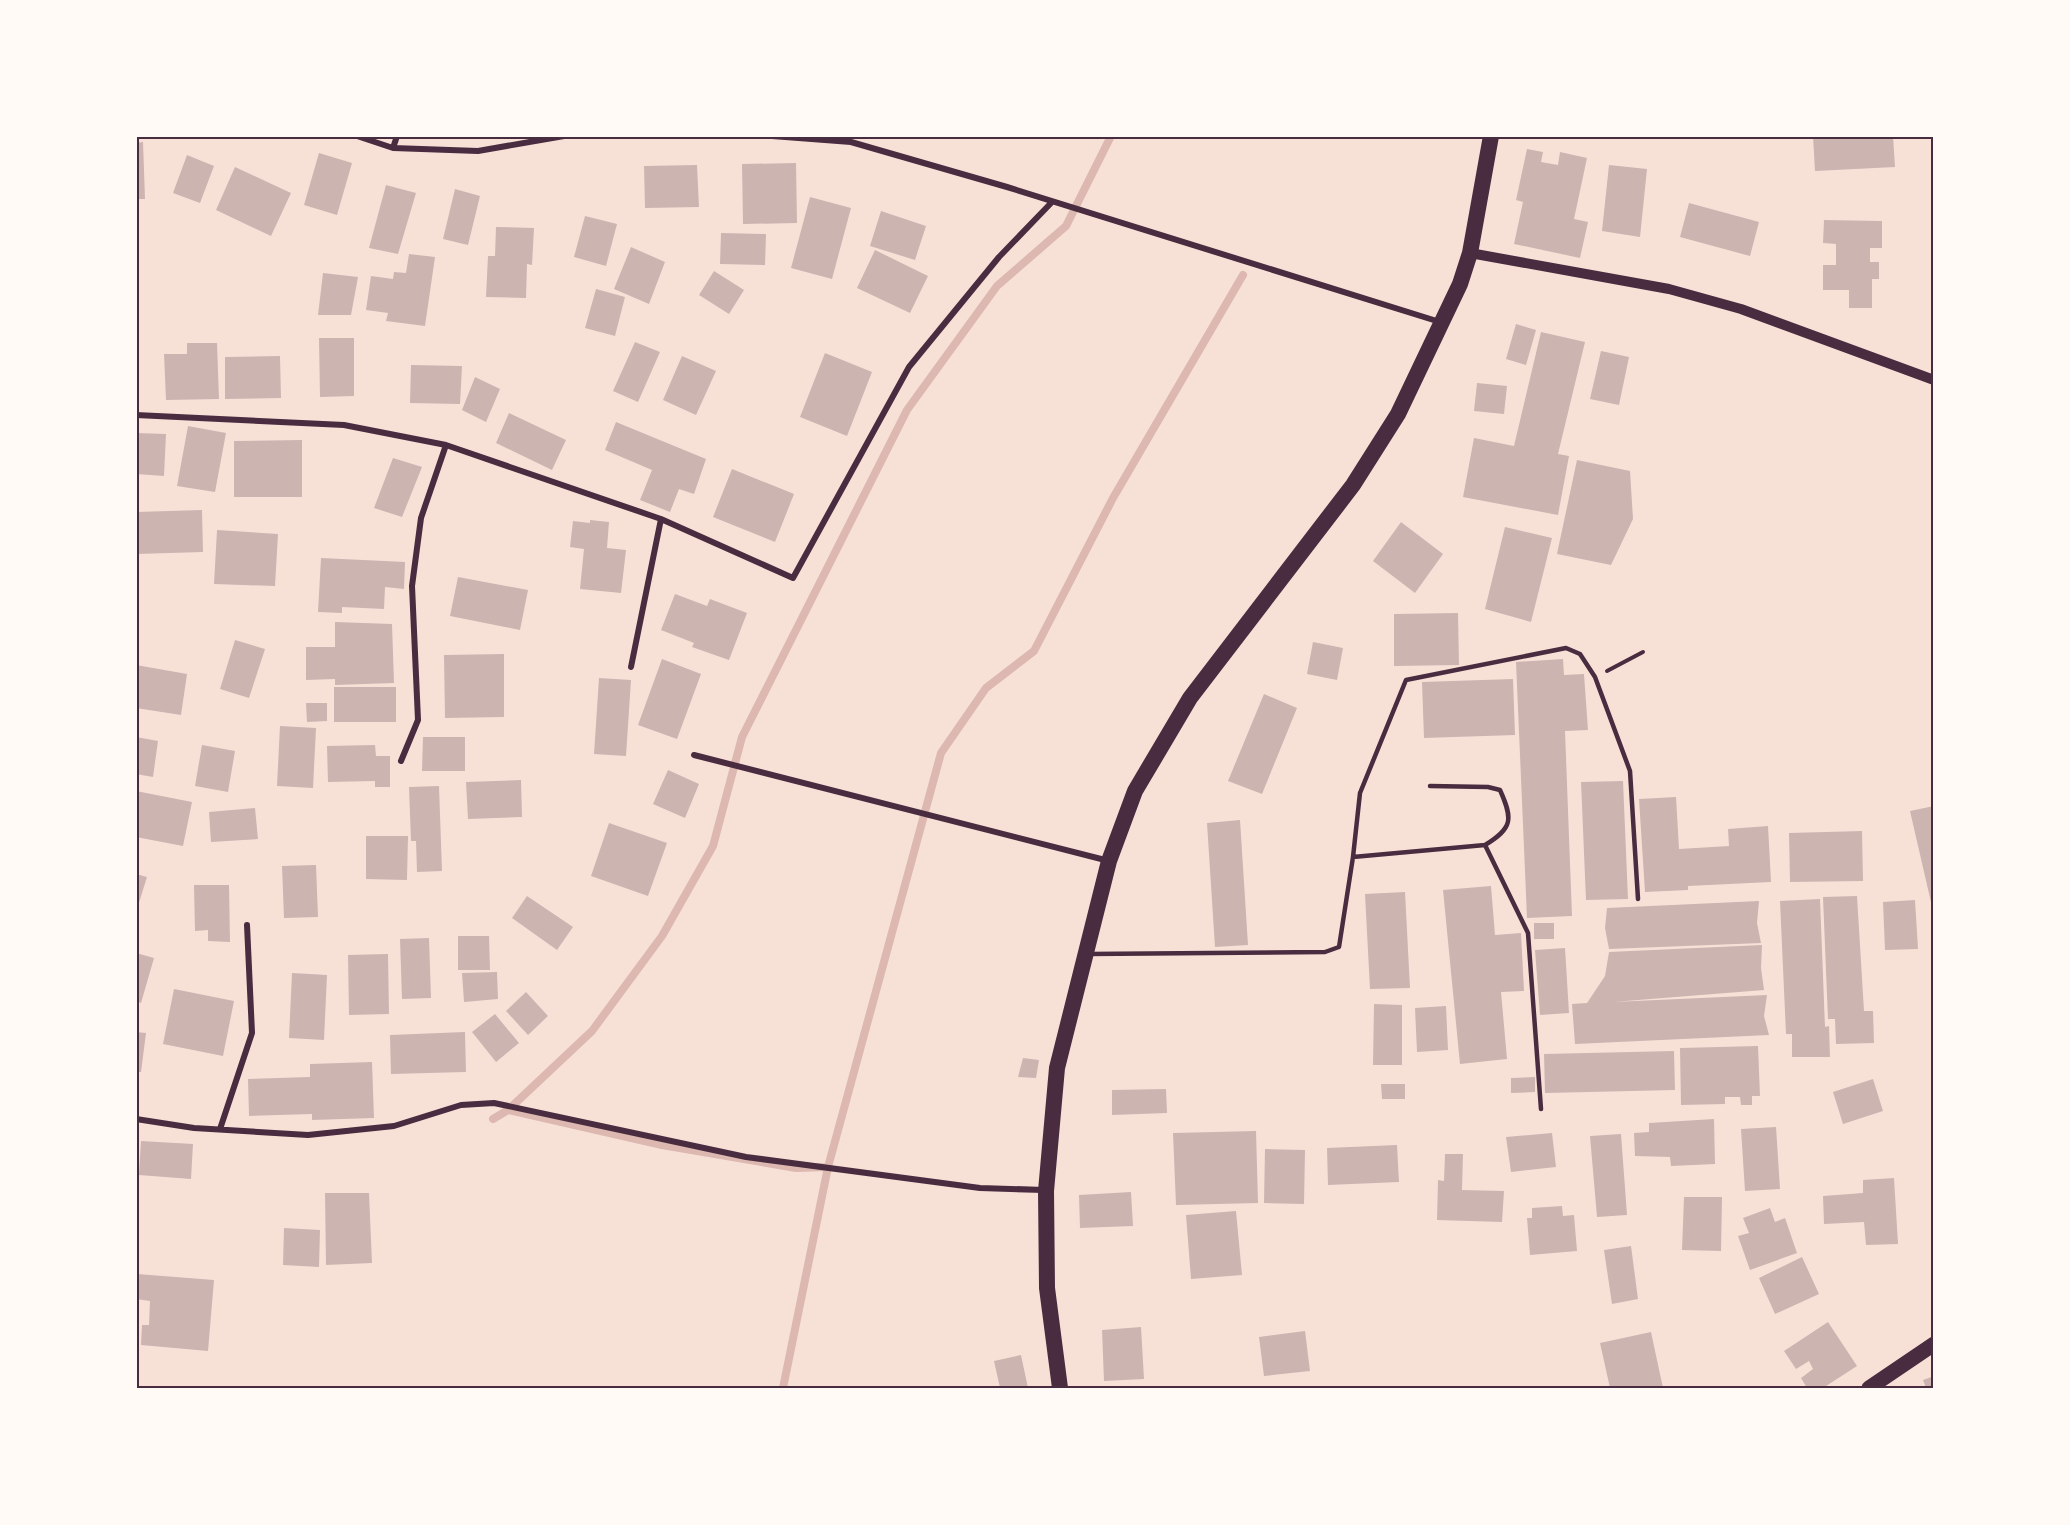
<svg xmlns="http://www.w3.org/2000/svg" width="2070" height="1525" font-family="Karla,sans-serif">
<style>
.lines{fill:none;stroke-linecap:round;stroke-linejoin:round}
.stream{stroke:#dcb8b0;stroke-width:8}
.building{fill:#ccb4b1}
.path{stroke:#4a2c40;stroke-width:4}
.service{stroke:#4a2c40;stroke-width:4.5}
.minor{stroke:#4a2c40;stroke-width:6}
.tertiary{stroke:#4a2c40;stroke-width:10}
.primary{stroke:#4a2c40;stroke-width:15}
.trunk{stroke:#4a2c40;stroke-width:16}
.neatline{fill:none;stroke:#4a2c40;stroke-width:2}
</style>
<rect width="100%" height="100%" fill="#f7e1d7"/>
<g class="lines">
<path class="stream" d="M508 1110 592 1031 662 936 713 846 742 737 907 410 997 286 1066 226 1111 136
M493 1119 508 1110 662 1145 796 1168 828 1167 941 753 986 688 1034 651 1113 498 1243 275
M783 1388 828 1167"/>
</g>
<path class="building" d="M1813 136H1893L1895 167 1815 171Z
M143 142 145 199H136V143Z
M1527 149 1543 152 1541 162 1558 165 1560 152 1587 158 1574 219 1588 222 1580 258 1514 244 1523 202 1516 200Z
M319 153 352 163 337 215 304 205Z
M187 155 214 166 200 203 173 193Z
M796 163 797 223 743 224 742 164Z
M697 165 699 207 645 208 644 166Z
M1609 165 1647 169 1640 237 1602 231Z
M235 167 291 193 271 236 216 210Z
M386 185 416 193 398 254 369 248Z
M455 189 480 196 468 245 443 239Z
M810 197 851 208 832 279 791 268Z
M1689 203 1759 222 1750 256 1680 237Z
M881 211 926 226 915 260 870 246Z
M585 216 617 224 606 266 574 257Z
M1824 220 1882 221V248H1870V262H1879V279H1872V308H1849V290H1823V265H1836V244L1823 243Z
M496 227 534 228 532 265 527 264 526 298 486 297 488 256H495Z
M721 233 766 234 765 265 720 264Z
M631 247 665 262 649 304 614 289Z
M875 250 928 276 910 313 857 288Z
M409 254 435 257 425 326 386 321 388 313 366 310 371 276 393 279 394 272 406 273Z
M714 271 744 290 729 314 699 295Z
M323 273 358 277 351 315H318Z
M596 289 625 297 615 336 585 328Z
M1516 324 1536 330 1526 365 1506 359Z
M1541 332 1585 342 1558 454 1569 456 1558 515 1463 497 1474 438 1514 446Z
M319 338H354V396L320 397Z
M635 342 660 352 638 402 613 391Z
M187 343H217L219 399 166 400 164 354H187Z
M1601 351 1629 357 1619 405 1590 399Z
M825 353 872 372 847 436 800 417Z
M280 356 281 398 225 399V357Z
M682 356 716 371 696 415 663 400Z
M411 365 462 366 460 404 410 403Z
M475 377 500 389 486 422 462 410Z
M1477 383 1507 386 1504 414 1474 411Z
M509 413 566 440 552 470 496 443Z
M616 422 706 459 694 494 679 489 670 512 640 500 652 470 605 450Z
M188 426 226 433 215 492 177 486Z
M136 433 166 434 164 476 136 474Z
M302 440V497H234V441Z
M393 458 422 467 402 517 374 508Z
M1577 460 1630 471 1633 519 1611 565 1557 554Z
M732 469 794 494 775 542 713 517Z
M202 510 203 552 136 554V512Z
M590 520 609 522 607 548 626 550 621 593 580 589 584 549 570 547 573 521 590 523Z
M1401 522 1443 554 1415 593 1373 561Z
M1505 527 1552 538 1531 622 1485 609Z
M217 530 278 534 275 586 214 584Z
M321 558 405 562 404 589 385 587 384 609 342 607V613L318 612Z
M458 577 528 590 520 630 450 616Z
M675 594 707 606 710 599 747 613 729 660 692 647 694 643 661 630Z
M1458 613 1459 665 1394 666V614Z
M335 622 392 624 394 683 335 685V679L306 680V647H335Z
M235 640 265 649 249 698 220 689Z
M1313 642 1343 648 1337 680 1307 674Z
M504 654V717L445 718 444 655Z
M662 659 701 674 677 739 638 725Z
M1563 659 1564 675 1584 674 1588 730 1565 731 1572 916 1527 918 1516 662Z
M136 665 187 674 181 715 136 708Z
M599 678 631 680 626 756 594 754Z
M1513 679 1515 735 1424 738 1422 682Z
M334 687H396V722H334Z
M1264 694 1297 708 1262 794 1228 781Z
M306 703H327V721L307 722Z
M280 726 316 728 313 788 277 786Z
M136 737 158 741 153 777 136 774Z
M423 737H465V771H422Z
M202 745 235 751 228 792 195 786Z
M375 745 376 756H390V787H375V781L328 782 327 746Z
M668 770 699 784 685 818 653 804Z
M521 780 522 817 468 819 466 782Z
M1623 781 1628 899 1586 900 1581 782Z
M439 786 442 871 417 872 416 841H411L409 787Z
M136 791 192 802 183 846 136 837Z
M1676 797 1679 849 1729 846 1728 829 1768 826 1771 882 1688 886V890L1645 892 1639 799Z
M1934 806V911H1933L1910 811Z
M255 808 258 839 211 842 209 812Z
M1240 820 1248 945 1215 947 1207 823Z
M609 823 667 843 648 896 591 876Z
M1862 831 1863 881 1790 882 1789 833Z
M366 836H408L407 880 366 879Z
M316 865 318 917 284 918 282 866Z
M136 874 147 877 137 909H136Z
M194 885H229L230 942 208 941V930L195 931Z
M1491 886 1495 935 1521 933 1524 991 1501 992 1507 1059 1460 1064 1443 890Z
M1405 892 1410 988 1370 989 1365 894Z
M527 896 573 927 557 950 512 918Z
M1857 896 1864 1011H1873L1874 1043 1836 1044 1835 1019H1828L1823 897Z
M1820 899 1825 1027 1829 1026 1830 1057H1792V1034H1786L1780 901Z
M1915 900 1918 949 1885 950 1883 902Z
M1759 901 1757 923 1761 943 1609 949 1605 928 1607 908Z
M1534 923H1554V939H1534Z
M458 936H489L490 970H458Z
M429 938 431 998 402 999 400 939Z
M1762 945 1761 968 1764 990 1613 1002 1767 995 1764 1016 1769 1035 1575 1044 1572 1004 1587 1003 1605 976 1609 952Z
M1565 948 1569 1013 1540 1015 1535 950Z
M136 953 154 958 141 1003 136 1001Z
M388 954 389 1014 349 1015 348 955Z
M497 972 498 999 464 1002 462 973Z
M292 973 327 975 324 1040 289 1038Z
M174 989 234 1001 223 1056 163 1044Z
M526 992 548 1016 528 1035 506 1011Z
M1374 1004 1402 1005V1065H1373Z
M1446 1006 1448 1050 1417 1052 1415 1008Z
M495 1014 519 1043 496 1062 472 1032Z
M136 1032 146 1033 141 1072H136Z
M465 1032 466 1072 391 1074 390 1035Z
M1758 1046 1760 1096H1752V1105H1741L1740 1097H1725V1104L1681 1105 1680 1048Z
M1674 1051 1675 1090 1545 1093 1544 1054Z
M1023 1058 1039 1060 1036 1078 1018 1077Z
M372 1062 374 1118 312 1120V1114L249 1116 248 1079 310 1077V1064Z
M1535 1077V1092L1511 1093V1078Z
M1873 1079 1883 1111 1843 1124 1833 1092Z
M1381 1084H1405V1099H1382Z
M1166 1089 1167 1113 1112 1115V1090Z
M1714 1119 1715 1164 1671 1166 1670 1157 1635 1156 1634 1133 1649 1132V1123Z
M1776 1127 1780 1189 1745 1191 1741 1129Z
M1256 1131 1258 1203 1176 1205 1173 1133Z
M1552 1133 1556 1167 1511 1172 1506 1137Z
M1621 1134 1627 1215 1597 1217 1590 1136Z
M141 1141 193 1144 191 1179 139 1175Z
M1397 1145 1399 1182 1328 1185 1327 1148Z
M1265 1149 1305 1150 1304 1204 1264 1203Z
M1445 1154H1463L1462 1190 1504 1191 1502 1222 1437 1220 1438 1180 1444 1181Z
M1894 1178 1898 1244 1866 1245 1864 1222 1824 1224 1823 1196 1863 1193V1180Z
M1131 1192 1133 1226 1080 1228 1079 1195Z
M325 1193H369L372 1263 326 1265Z
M1684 1197H1722L1721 1251 1682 1250Z
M1562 1206 1563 1216 1574 1215 1577 1251 1530 1255 1527 1218H1532V1208Z
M1770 1208 1775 1222 1785 1218 1797 1253 1750 1270 1738 1236 1749 1233 1743 1218Z
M1236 1211 1242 1275 1191 1279 1186 1215Z
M284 1228 320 1230 319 1267 283 1265Z
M1631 1246 1638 1299 1612 1304 1604 1250Z
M1802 1257 1819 1294 1775 1314 1759 1278Z
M137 1274 214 1280 208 1351 141 1345 142 1325H149L150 1301 136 1299Z
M1828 1322 1857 1366 1823 1388H1807L1801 1378 1813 1369 1809 1361 1796 1369 1784 1351Z
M1141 1327 1144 1379 1104 1381 1102 1330Z
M1305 1331 1310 1371 1264 1376 1259 1337Z
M1651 1332 1663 1388H1610L1600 1343Z
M1021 1355 1028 1388H1000L994 1361Z
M1934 1376V1388H1926L1923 1380Z"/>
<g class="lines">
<path class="path" d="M1607 671 1643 652"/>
<path class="service" d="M1430 786 1488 787 1500 790C1513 819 1513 828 1485 845
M1353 857 1360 793 1406 680 1566 648 1580 654 1595 677 1630 771 1638 899
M1088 954 1325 952 1339 947 1353 857 1485 845 1528 933 1541 1109"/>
<path class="minor" d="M357 136 393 148 478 151 564 136
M772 136 851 142 1007 187 1440 322
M393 148 397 136
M136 415 344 425 446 445 661 519 793 578 909 367 999 257 1052 202
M631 667 661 519
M694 755 1109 861
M401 761 418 720 412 586 421 518 446 445
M136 1119 194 1128 308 1135 394 1126 461 1105 494 1103 746 1157 980 1188 1044 1190
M220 1129 252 1033 247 925"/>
<path class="tertiary" d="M1470 253 1669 289 1741 309 1934 380"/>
<path class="primary" d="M1869 1388 1934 1344"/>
<path class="trunk" d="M1060 1388 1047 1288 1046 1191 1057 1068 1109 861 1135 791 1190 698 1353 485 1398 414 1460 284 1470 253 1491 136"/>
</g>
<rect width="2070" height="1525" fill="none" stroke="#fffaf5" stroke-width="276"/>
<rect x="138" y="138" width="1794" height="1249" class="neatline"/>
</svg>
